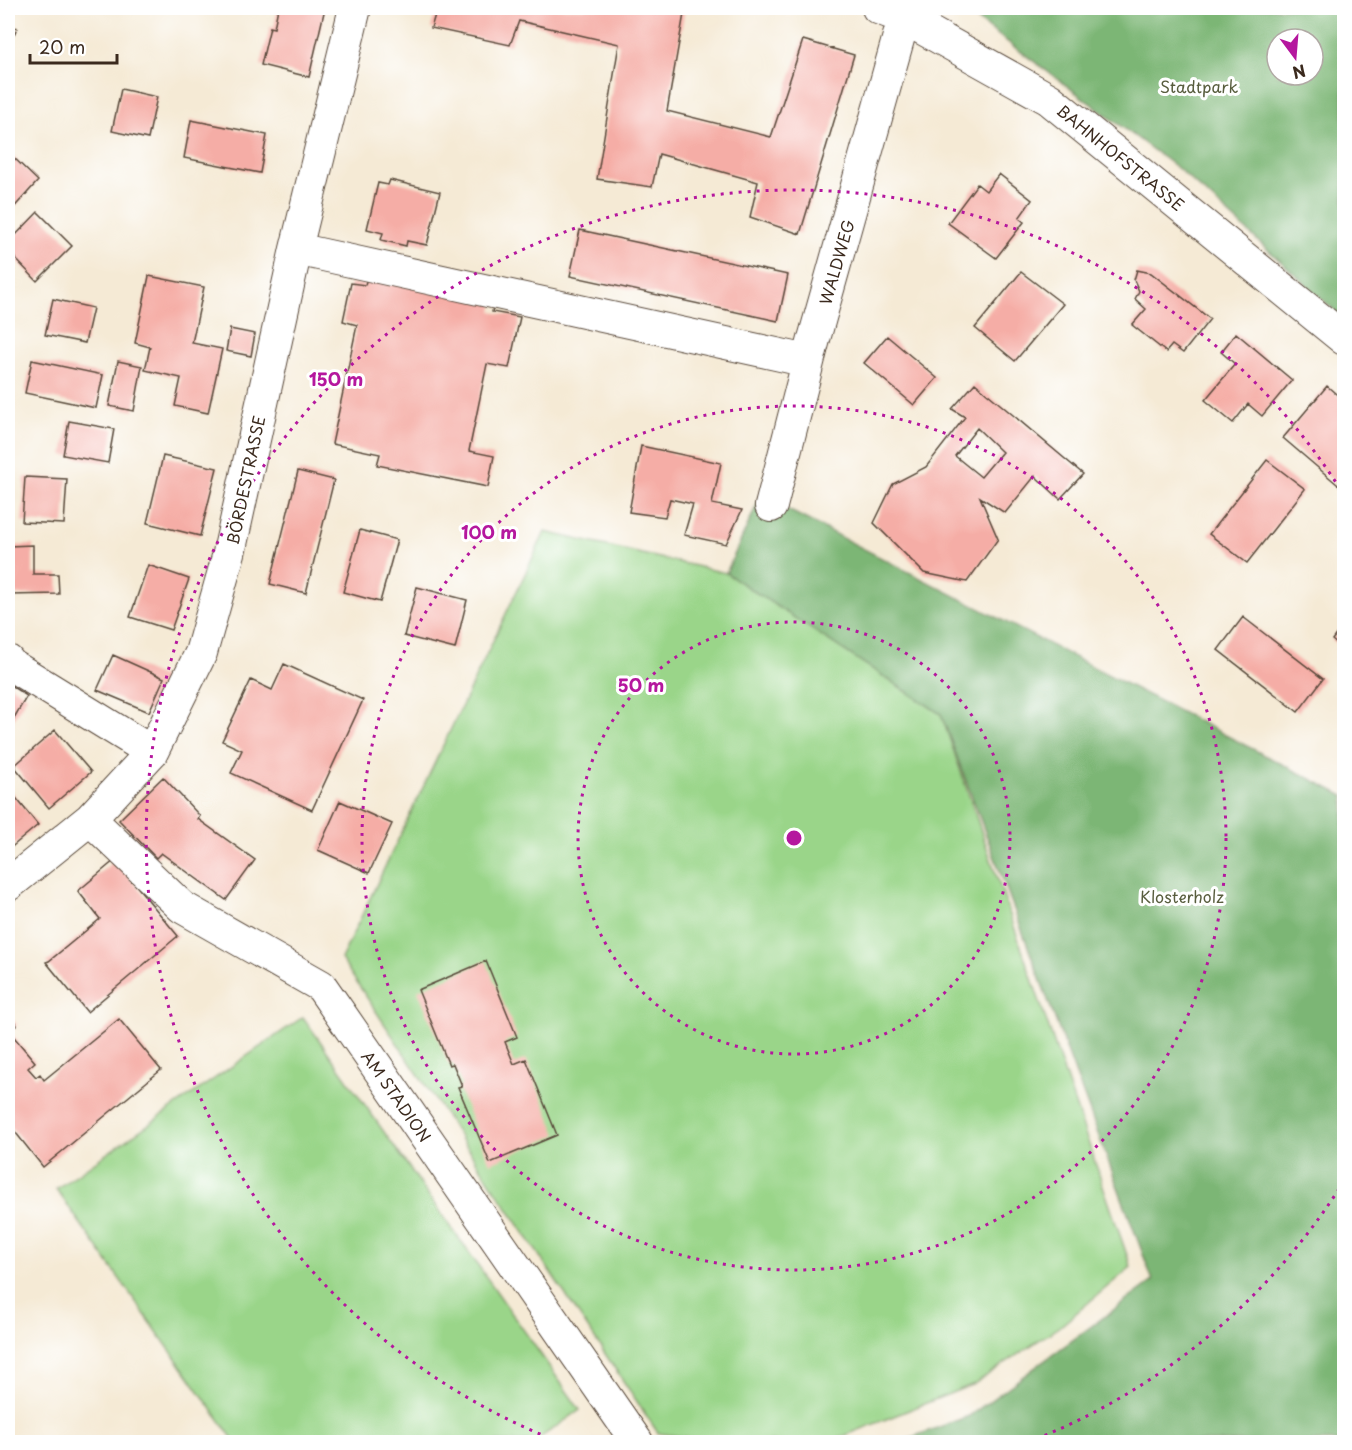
<svg xmlns="http://www.w3.org/2000/svg" width="1352" height="1450" font-family="'Playpen Sans',sans-serif">
<style>
.green{fill:#9ad589;stroke:#6a8054;stroke-width:1.5}
.forest{fill:#7bb675;stroke:#5b704a;stroke-width:1.5;fill-rule:evenodd}
.building{fill:#f5ada6;fill-rule:evenodd}
.lines{fill:none;stroke-linecap:round;stroke-linejoin:round}
.minor-casing{stroke:#574739;stroke-width:34}
.minor{stroke:#fff;stroke-width:32}
.ring{fill:none;stroke:#b5179e;stroke-width:3;stroke-dasharray:3 6}
.labels{text-anchor:middle;dominant-baseline:central;stroke-width:6;stroke-linejoin:round;paint-order:stroke}
.park-label{font-size:16px;fill:#585d3e;stroke:#fff}
.street-label{font-size:16px;fill:#3b2a1e;stroke:#fff}
.centre{fill:#b5179e;stroke:#fff;stroke-width:3}
.ring-label{font-size:18px;text-anchor:middle;font-weight:bold;fill:#b5179e;stroke:#fff;stroke-width:6;stroke-linejoin:round;paint-order:stroke}
</style>
<rect width="100%" height="100%" fill="#fff"/>
<filter id="ink" filterUnits="userSpaceOnUse"><feTurbulence type="fractalNoise" baseFrequency=".0167" numOctaves="2"/><feDisplacementMap in="SourceGraphic" scale="12" xChannelSelector="R" yChannelSelector="G"/><feConvolveMatrix kernelMatrix="1 2 1 2 8 2 1 2 1" color-interpolation-filters="sRGB"/></filter>
<filter id="wash" filterUnits="userSpaceOnUse"><feTurbulence type="fractalNoise" baseFrequency=".008" numOctaves="4" result="noise"/><feDisplacementMap in="SourceGraphic" scale="24" xChannelSelector="R" yChannelSelector="G"/><feGaussianBlur stdDeviation="1.35" result="paint"/><feColorMatrix in="noise" values="0 0 0 0 0 0 0 0 0 0 0 0 0 0 0 0 0 1.4 0 .05"/><feComposite in="paint" operator="in"/></filter>
<g filter="url(#wash)">
<rect width="100%" height="100%" fill="#f5ead5"/>
<path class="green" d="M545 532 726 573 941 714 1131 1267 1063 1324 974 1384 829 1442H716L658 1433 341 959Z
M303 1017 580 1410 534 1442H235L56 1189Z"/>
<path class="forest" d="M962 8H1344V319L1180 170ZM1277 39H1313V75H1277Z
M761 496 1344 796V1442H899L969 1416 1153 1281 941 714 726 573Z"/>
<g id="blocks">
<path class="building" d="M278 8H325L309 77 261 65 270 27 274 28Z
M437 8H685L667 111 771 137 803 40 854 55 800 234 750 217 758 182 659 154 652 187 597 179 619 44 519 21 510 45 431 28Z
M8 24 17 28 8 48Z
M121 89 157 97 148 139 112 131Z
M191 120 267 135 260 173 184 158Z
M8 152 38 181 8 214Z
M999 174 1032 200 1019 218 1024 222 996 258 948 223 977 184 986 191Z
M390 180 440 192 427 245 407 241 406 246 381 240 383 233 367 229 378 183 388 185Z
M38 212 72 246 37 281 8 251V243Z
M580 230 788 275 778 321 570 276Z
M1137 270 1151 273 1210 319 1183 353 1172 345 1166 352 1132 325 1146 309 1135 299 1139 291 1134 280Z
M1021 272 1063 304 1015 361 975 328Z
M149 276 204 287 192 343 222 349 208 413 175 406 181 378 145 370 150 347 135 343Z
M367 277 494 302 492 312 520 317 509 368 487 364 469 451 494 456 488 487 377 465 380 454 332 444 357 325 343 321 351 283 365 285Z
M53 299 93 308 85 343 45 335Z
M230 329 255 334 251 356 226 351Z
M1236 333 1292 380 1262 416 1248 404 1233 423 1205 400 1235 364 1221 352Z
M887 336 937 378 914 405 864 363Z
M32 360 103 375 96 408 25 393Z
M118 361 142 366 134 411 109 406Z
M975 383 1083 474 1060 499 1035 476 1005 513 980 497 998 539 967 582 924 573 874 523 893 484 926 467 965 417 952 409ZM977 428 1002 452 981 477 955 456Z
M1327 386 1344 401V490L1283 438Z
M69 421 114 429 108 463 63 455Z
M641 446 721 463 712 504 742 510 726 544 684 535 693 504 670 499 665 517 629 512Z
M163 456 217 468 200 536 147 523Z
M1267 460 1305 489 1247 563 1209 534Z
M298 471 334 480 306 593 270 584Z
M25 477 67 479 64 524 22 522Z
M360 530 397 540 380 602 343 592Z
M33 545V574H58L59 594 8 595V546Z
M148 565 189 579 171 630 130 617Z
M417 587 467 600 455 649 404 636Z
M1243 617 1323 679 1298 712 1218 650Z
M1344 624V650L1332 640Z
M113 655 164 678 149 712 97 690Z
M284 664 363 700 312 810 231 773 242 750 222 741 251 680 272 690Z
M8 684 27 696 8 728Z
M55 730 91 772 49 808 14 766Z
M163 777 200 816 198 819 255 860 226 900 161 853 156 858 119 820Z
M8 788 38 825 8 850Z
M340 801 392 824 369 873 318 850Z
M115 860 178 936 87 1012 46 962 49 961 100 919 78 891Z
M486 961 517 1037 505 1042 514 1064 526 1059 557 1135 490 1163 458 1087 462 1086 453 1064 449 1065 418 990Z
M8 1013 17 1025 9 1031 35 1062 28 1068 36 1077 40 1074 44 1080 119 1019 161 1070 43 1167 8 1123Z"/>
</g>
</g>
<g filter="url(#ink)">
<use href="#blocks" fill-opacity="0" stroke="#574739" stroke-width="1.5"/>
<g class="lines">
<g class="minor-casing">
<path id="minor" d="M878 8 904 18 1049 99 1344 339
M296 249 808 361
M771 506 814 339 904 18
M8 661 11 665 152 752
M90 819 182 907 321 986 637 1442
M8 885 90 819 152 752 201 653 229 553 296 249 355 8"/>
</g>
<use href="#minor" class="minor"/>
</g>
</g>
<g class="ring">
<circle cx="794" cy="838" r="216"/>
<circle cx="794" cy="838" r="432"/>
<path d="M1344 1181A648 648 0 0 1 1031 1441M557 1441A648 648 0 1 1 1344 495"/>
</g>
<g class="labels">
<g class="park-label">
<text x="1199" y="86">Stadtpark</text>
<text x="1182" y="896">Klosterholz</text>
</g>
<g class="street-label">
<text transform="translate(1121 157) rotate(39)">BAHNHOFSTRASSE</text>
<text transform="translate(836 262) rotate(-74)">WALDWEG</text>
<text transform="translate(245 480) rotate(-78)">BÖRDESTRASSE</text>
<text transform="translate(397 1096) rotate(55)">AM STADION</text>
</g>
</g>
<circle cx="794" cy="838" r="9" class="centre"/>
<g class="ring-label">
<text x="336" y="386">150 m</text>
<text x="489" y="539">100 m</text>
<text x="641" y="692">50 m</text>
</g>
<rect width="1352" height="1450" fill="none" stroke="#fff" stroke-width="30"/>
<g transform="translate(1295 57) rotate(164)"><circle r="28" fill="#ffffff" stroke="#b1aaa5" stroke-width="1.5"/>
<path d="M0-4.5L10 22L0 15L-10 22Z" fill="#b5179e"/>
<text y="-9" font-size="16" font-weight="bold" text-anchor="middle" fill="#3b2a1e">N</text>
</g>
<path d="M30 54v9h87v-9" fill="none" stroke="#3b2a1e" stroke-width="3"/>
<text x="39" y="54" font-size="18" fill="#3b2a1e" stroke="#ffffff" stroke-width="4.5" paint-order="stroke">20 m</text>
</svg>
